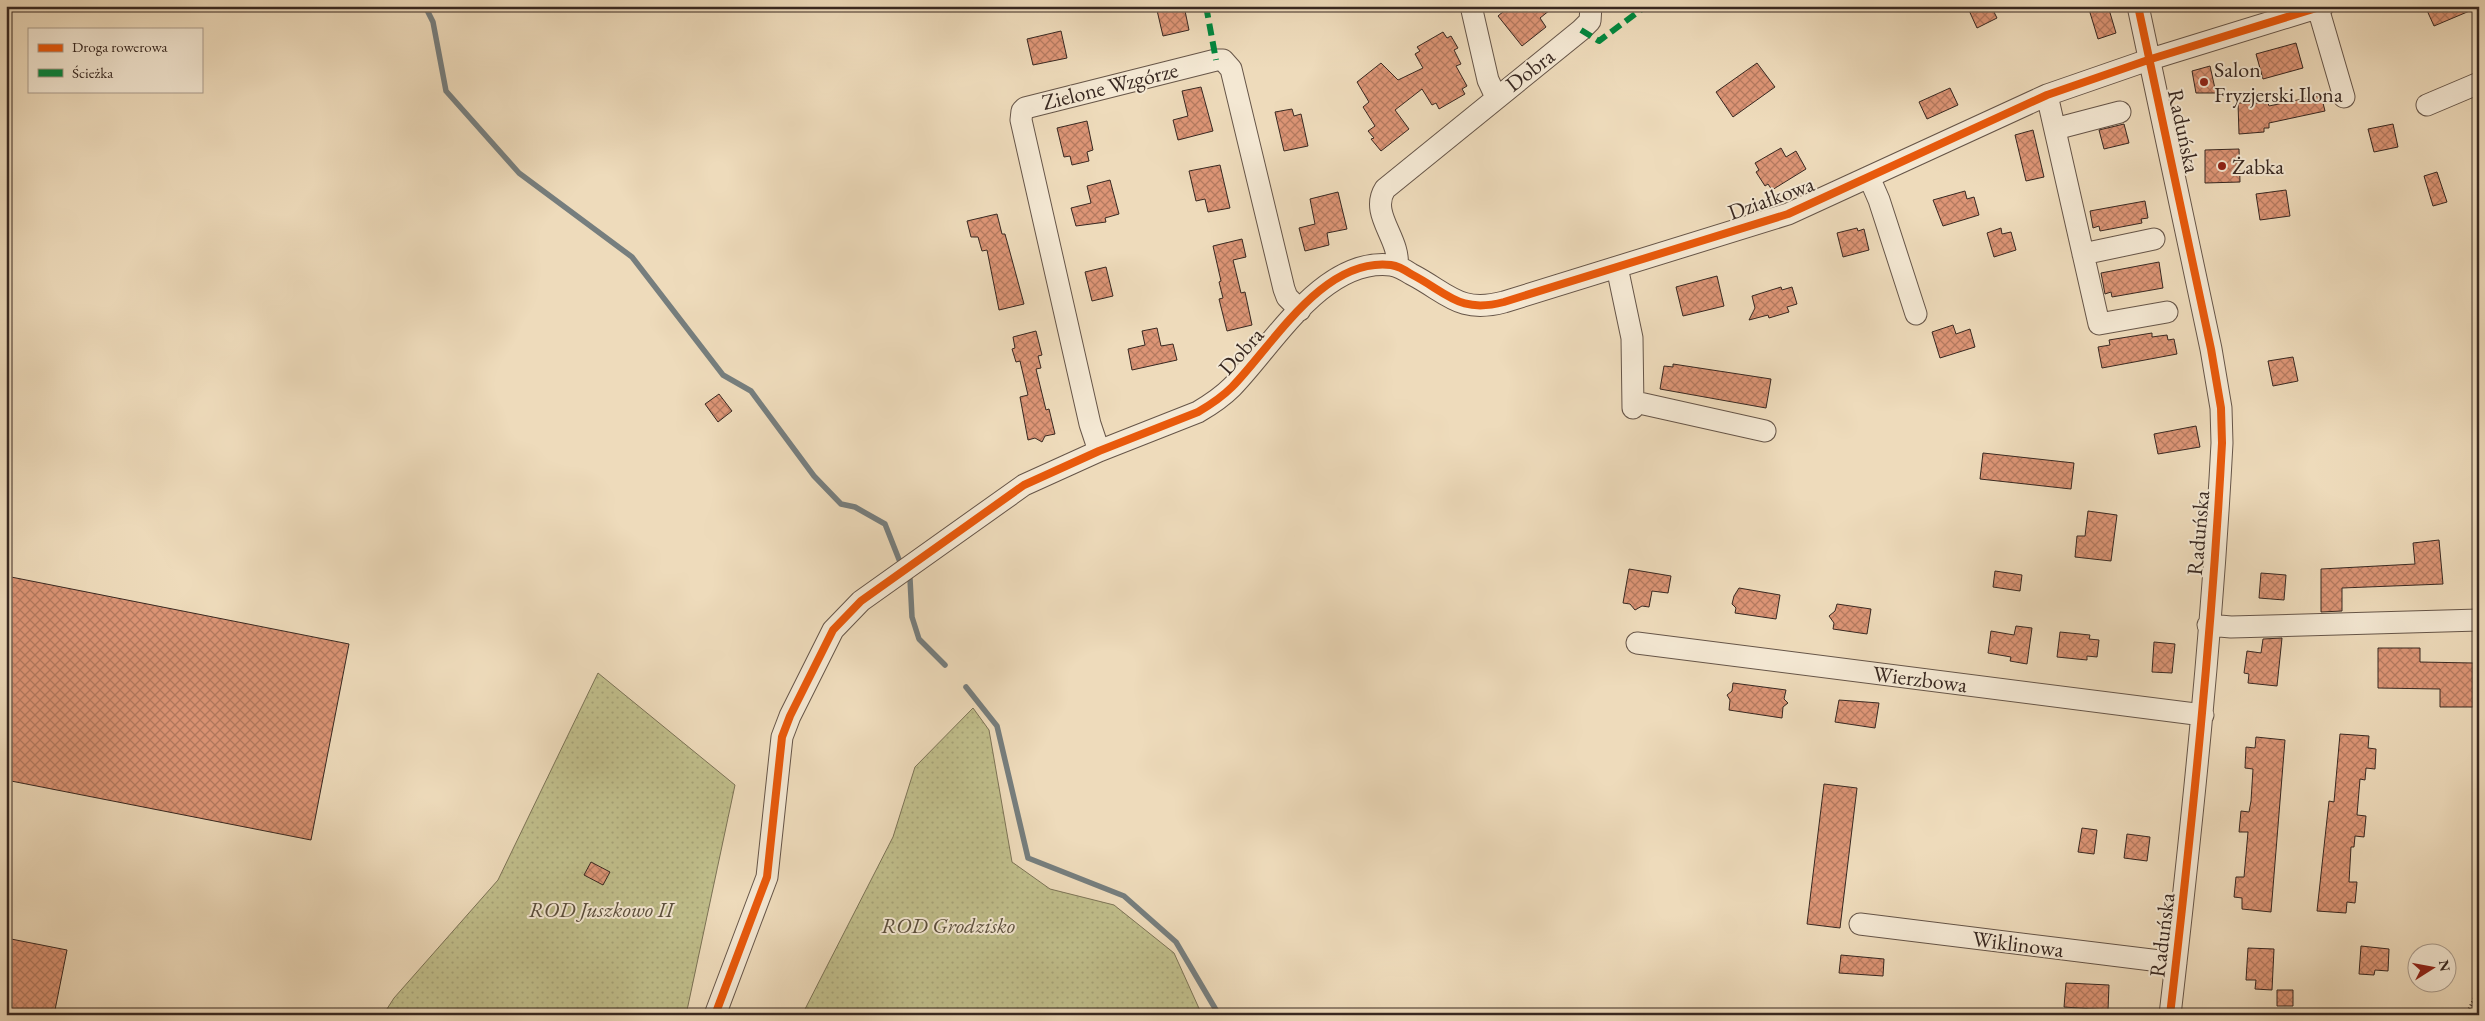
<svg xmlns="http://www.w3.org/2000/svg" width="2485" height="1021" font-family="'EB Garamond',serif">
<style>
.grass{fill:url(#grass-dots);stroke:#7c7356}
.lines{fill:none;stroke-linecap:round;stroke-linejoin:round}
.stream{stroke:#767e7e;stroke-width:5.5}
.building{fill:url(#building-cross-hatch);stroke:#382821}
.minor-casing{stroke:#665548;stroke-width:23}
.path{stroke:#382821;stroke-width:3;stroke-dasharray:1 2.5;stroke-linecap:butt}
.minor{stroke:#f4e8d3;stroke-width:21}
.quiet{stroke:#00873e;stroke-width:6;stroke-dasharray:12 6;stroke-linecap:butt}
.cycleway-casing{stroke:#f4e8d3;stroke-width:11}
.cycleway{stroke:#e8590c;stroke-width:8}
.poi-dot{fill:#8f2418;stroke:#f4e8d3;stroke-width:2}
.labels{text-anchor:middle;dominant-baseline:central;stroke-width:4;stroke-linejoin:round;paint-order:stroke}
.poi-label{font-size:22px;fill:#382821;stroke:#f4e8d3;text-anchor:start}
.street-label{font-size:22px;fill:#382821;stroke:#f4e8d3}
.park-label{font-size:22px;font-style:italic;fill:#5a4e3c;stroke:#f4e8d3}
</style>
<defs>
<pattern id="grass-dots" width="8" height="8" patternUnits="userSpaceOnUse" patternTransform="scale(1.25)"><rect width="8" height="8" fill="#c0be8b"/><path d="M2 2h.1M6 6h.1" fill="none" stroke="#a6a378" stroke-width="1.8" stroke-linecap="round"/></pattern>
<pattern id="building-cross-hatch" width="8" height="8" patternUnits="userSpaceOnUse" patternTransform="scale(1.25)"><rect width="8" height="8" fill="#dd9576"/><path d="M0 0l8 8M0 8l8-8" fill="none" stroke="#b47a60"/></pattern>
</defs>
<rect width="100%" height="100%" fill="#eedbbb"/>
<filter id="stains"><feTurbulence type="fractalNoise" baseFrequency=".004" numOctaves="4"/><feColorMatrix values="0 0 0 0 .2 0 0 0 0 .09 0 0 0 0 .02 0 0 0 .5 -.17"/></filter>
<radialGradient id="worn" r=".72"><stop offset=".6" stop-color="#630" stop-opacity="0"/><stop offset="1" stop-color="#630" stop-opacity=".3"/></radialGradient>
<path class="grass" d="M598 673 735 785 686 1015H383L394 998 498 880Z
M973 708 989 730 1012 862 1050 889 1114 905 1174 953 1202 1015H802L893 837 915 767Z"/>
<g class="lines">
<path class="stream" d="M425 6 433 22 446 91 519 173 632 257 723 375 751 391 814 476 841 504 855 507 885 524 900 562
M910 579 912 617 919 639 945 665
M966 687 997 726 1028 858 1124 896 1176 942 1219 1015"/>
</g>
<path class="building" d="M1156 6H1184L1189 30 1163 36Z
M1510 6H1555L1540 18 1546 27 1522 46 1498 16Z
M1967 6H1991L1997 18 1977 28Z
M2088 6H2108L2116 33 2098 39Z
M2425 6H2479V7L2434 26Z
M1061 31 1067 58 1033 65 1027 39Z
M1443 32 1447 38 1451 36 1458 48 1454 50 1461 64 1456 66 1467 86 1462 89 1465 94 1439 109 1436 103 1432 105 1422 89 1395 110 1409 129 1381 151 1371 139 1374 138 1368 131 1375 126 1363 107 1369 102 1357 82 1381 63 1398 80 1423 68 1415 54 1420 51 1417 47Z
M2296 43 2303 68 2263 79 2256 54Z
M1757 63 1775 87 1733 117 1716 92Z
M2210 66 2216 93H2196L2192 71Z
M1201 87 1213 131 1178 140 1173 120 1188 116 1182 91Z
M1950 88 1958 105 1927 119 1919 102Z
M2321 95 2325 111 2269 123V128H2264V132L2239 134 2238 103H2268L2269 106Z
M1292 109 1294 116 1301 114 1308 146 1284 151 1275 112Z
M1087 121 1093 150 1087 152 1089 161 1072 165 1070 156 1064 157 1057 128Z
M2124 124 2129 143 2104 149 2099 130Z
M2393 124 2398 147 2374 152 2368 129Z
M2033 130 2044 177 2026 181 2015 135Z
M1781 148 1786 157 1796 151 1806 169 1772 190 1768 184 1765 186 1756 172 1759 170 1755 163Z
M2239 149 2240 182 2205 183V150Z
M1220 165 1230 208 1208 212 1205 199 1196 201 1189 171Z
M2437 172 2447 202 2433 206 2424 176Z
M1110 180 1119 214 1105 218 1106 222 1076 226 1071 208 1091 203 1087 186Z
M2286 190 2290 216 2260 220 2256 194Z
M1965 191 1967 199 1974 197 1979 215 1943 226 1933 200Z
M1338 192 1347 229 1327 233 1329 245 1305 251 1299 228 1315 224 1310 199Z
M2145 201 2148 218 2141 219 2142 223 2100 231 2099 226 2093 228 2090 211Z
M997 214 1002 234H1005L1024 304 999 310 987 250 982 251 978 237H971L967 221Z
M1857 228 1858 231 1864 229 1869 250 1843 257 1837 233Z
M2001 228 2002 234 2011 232 2016 250 1994 257 1987 233Z
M1242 239 1246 257 1233 260 1241 293 1245 292 1252 325 1227 331 1219 299 1223 298 1219 282 1221 281 1213 246Z
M2159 262 2163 288 2112 297 2111 292 2105 294 2101 273Z
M1106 267 1113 296 1092 301 1085 272Z
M1717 276 1724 306 1683 316 1676 287Z
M1781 287 1782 290 1792 287 1797 304 1787 307 1789 312 1769 318 1768 315 1749 320 1755 308 1752 296Z
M1953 325 1956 334 1970 329 1975 347 1940 358 1932 332Z
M1157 328 1161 346 1173 344 1177 360 1132 370 1128 349 1145 345 1142 331Z
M1036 331 1042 355 1038 356 1041 368 1036 369 1046 410 1049 409 1055 434 1045 436 1042 442 1035 438 1028 440 1020 397 1028 395 1020 361 1016 362 1012 349 1015 348 1013 337Z
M2152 333V337L2167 335 2168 340 2174 339 2177 354 2102 368 2098 347 2110 345 2109 340Z
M2293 357 2298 381 2273 386 2268 361Z
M1673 364 1771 379 1766 408 1660 389 1664 366 1673 367Z
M719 394 732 411 718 422 705 404Z
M2196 426 2200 447 2158 454 2154 434Z
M1983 453 2074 463 2071 489 1980 479Z
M2088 511 2117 515 2111 561 2075 557 2077 536H2085Z
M2439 540 2443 584 2342 588V611L2321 612V569L2415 564 2413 543Z
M1629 569 1671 576 1668 593 1652 591 1649 607 1642 606 1635 610 1630 604 1623 603Z
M1995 571 2022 575 2020 591 1993 587Z
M2261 573 2286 575 2284 600 2259 598Z
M6 576 349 644 311 840 6 780Z
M1739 588 1780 595 1776 619 1735 613 1736 608 1732 604 1734 596Z
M1837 604 1871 609 1867 634 1833 629 1834 623 1829 616 1835 611Z
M2016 626 2032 628 2027 664 2010 661 2011 657 1988 653 1991 631 2014 635Z
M2060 632 2090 635 2089 639 2099 640 2097 657 2087 656V660L2057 657Z
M2282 638 2277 686 2248 683 2249 674 2244 673 2247 651 2261 653 2263 639Z
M2154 642 2175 644 2172 673 2152 672Z
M2378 648H2420V662L2473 663V707H2440V689L2378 688Z
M1733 683 1786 690 1784 699 1788 703 1783 707 1782 718 1729 710 1730 700 1727 695 1732 691Z
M1839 700 1879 703 1875 728 1835 722Z
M2340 734 2369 736 2368 748 2376 749 2375 769 2366 768 2365 780 2360 779 2357 815 2366 816 2364 837 2355 836 2354 847H2351L2349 882H2357L2355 903 2347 902 2346 913 2317 911 2329 801 2334 802Z
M2256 737 2285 740 2271 912 2242 909V898L2234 897 2236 877H2244L2248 832H2239L2241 811 2249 812 2251 801 2253 769 2245 768 2246 747 2255 748Z
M1824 784 1857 788 1840 928 1807 924Z
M2082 828 2097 830 2094 854 2078 852Z
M2127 834 2150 837 2147 861 2124 858Z
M591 862 610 872 603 885 584 875Z
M6 938 67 950 54 1015H6Z
M2361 946 2389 949 2388 971 2375 970 2374 975 2359 974Z
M2248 948 2274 949 2272 990 2255 989 2256 980H2246Z
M1841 955 1884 959 1883 976 1839 973Z
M2066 983 2109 985 2108 1010 2064 1007Z
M2277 990H2293V1006H2277Z"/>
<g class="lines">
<g class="minor-casing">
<path id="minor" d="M1471 6 1488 80 1496 97
M2138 6 2211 349 2221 408 2222 443C2212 635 2192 824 2170 1015
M2318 8 2344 97
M2047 95 2099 324 2167 312
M2427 105 2479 83
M2055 129 2120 112
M1869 177 1879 200 1916 314
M2083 254 2154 239
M1397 266C1401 239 1369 214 1385 189L1581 30 1590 21 1591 6
M1617 267 1632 338 1633 408
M1635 402 1765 431
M1099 451 1090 424 1021 120 1022 111 1025 108 1216 60H1223L1231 69 1284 289 1287 297 1300 310
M2208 625 2231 627 2479 620
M1637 643 2203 715
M1860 924 2176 963
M715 1015 767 877 782 737 790 716 833 630 861 601 1024 485 1099 451 1198 412C1210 405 1222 397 1232 387 1273 345 1323 257 1391 265 1398 266 1405 270 1411 274 1448 293 1459 314 1504 302L1788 214 2047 95 2151 59 2323 6"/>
</g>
<path class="path" d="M2466 1015 2479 989"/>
<use href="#minor" class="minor"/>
<path class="quiet" d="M1206 6 1216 60
M1581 30 1599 41 1646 6"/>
<g class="cycleway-casing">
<path id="cycleway" d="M2138 6 2211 349 2221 408 2222 443C2212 635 2192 824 2170 1015
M715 1015 767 877 782 737 790 716 833 630 861 601 1024 485 1099 451 1198 412C1210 405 1222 397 1232 387 1273 345 1323 257 1391 265 1398 266 1405 270 1411 274 1448 293 1459 314 1504 302L1788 214 2047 95 2151 59 2323 6"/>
</g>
<use href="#cycleway" class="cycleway"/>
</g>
<g class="poi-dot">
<circle cx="2204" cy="82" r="5"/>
<circle cx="2222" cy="166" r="5"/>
</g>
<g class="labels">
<g class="poi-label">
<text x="2214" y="69">Salon<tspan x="2214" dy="25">Fryzjerski Ilona</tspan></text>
<text x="2232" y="166">Żabka</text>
</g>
<g class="street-label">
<text transform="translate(1530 70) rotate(-38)">Dobra</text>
<text transform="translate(1110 86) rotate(-14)">Zielone Wzgórze</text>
<text transform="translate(2184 131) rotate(78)">Raduńska</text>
<text transform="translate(1771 198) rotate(-20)">Działkowa</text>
<text transform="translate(1241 351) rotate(-48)">Dobra</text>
<text transform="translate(2198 533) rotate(-85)">Raduńska</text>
<text transform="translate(1920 679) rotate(7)">Wierzbowa</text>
<text transform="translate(2162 935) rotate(-83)">Raduńska</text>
<text transform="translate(2018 944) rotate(7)">Wiklinowa</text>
</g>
<g class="park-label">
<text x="601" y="909">ROD Juszkowo II</text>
<text x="948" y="925">ROD Grodzisko</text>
</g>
</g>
<rect width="2485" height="1021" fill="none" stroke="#eedbbb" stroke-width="25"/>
<rect x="8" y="8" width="2470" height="1006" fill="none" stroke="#382821" stroke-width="2.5"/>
<rect x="12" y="12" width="2460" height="996" fill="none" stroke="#382821"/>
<rect x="28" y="28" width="175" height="65" fill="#f4e8d3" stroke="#a99b8c"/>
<rect x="38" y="44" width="25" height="8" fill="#e8590c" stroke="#a99b8c"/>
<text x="72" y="52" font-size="15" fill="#382821">Droga rowerowa</text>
<rect x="38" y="69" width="25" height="8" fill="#00873e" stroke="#a99b8c"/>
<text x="72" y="78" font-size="15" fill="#382821">Ścieżka</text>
<g transform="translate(2432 968) rotate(79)"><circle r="24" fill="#f4e8d3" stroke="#a99b8c"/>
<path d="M0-4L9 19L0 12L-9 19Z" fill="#8f2418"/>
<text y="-8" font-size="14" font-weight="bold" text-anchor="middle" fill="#382821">N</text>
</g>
<rect width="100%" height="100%" filter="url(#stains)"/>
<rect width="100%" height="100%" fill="url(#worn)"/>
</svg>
